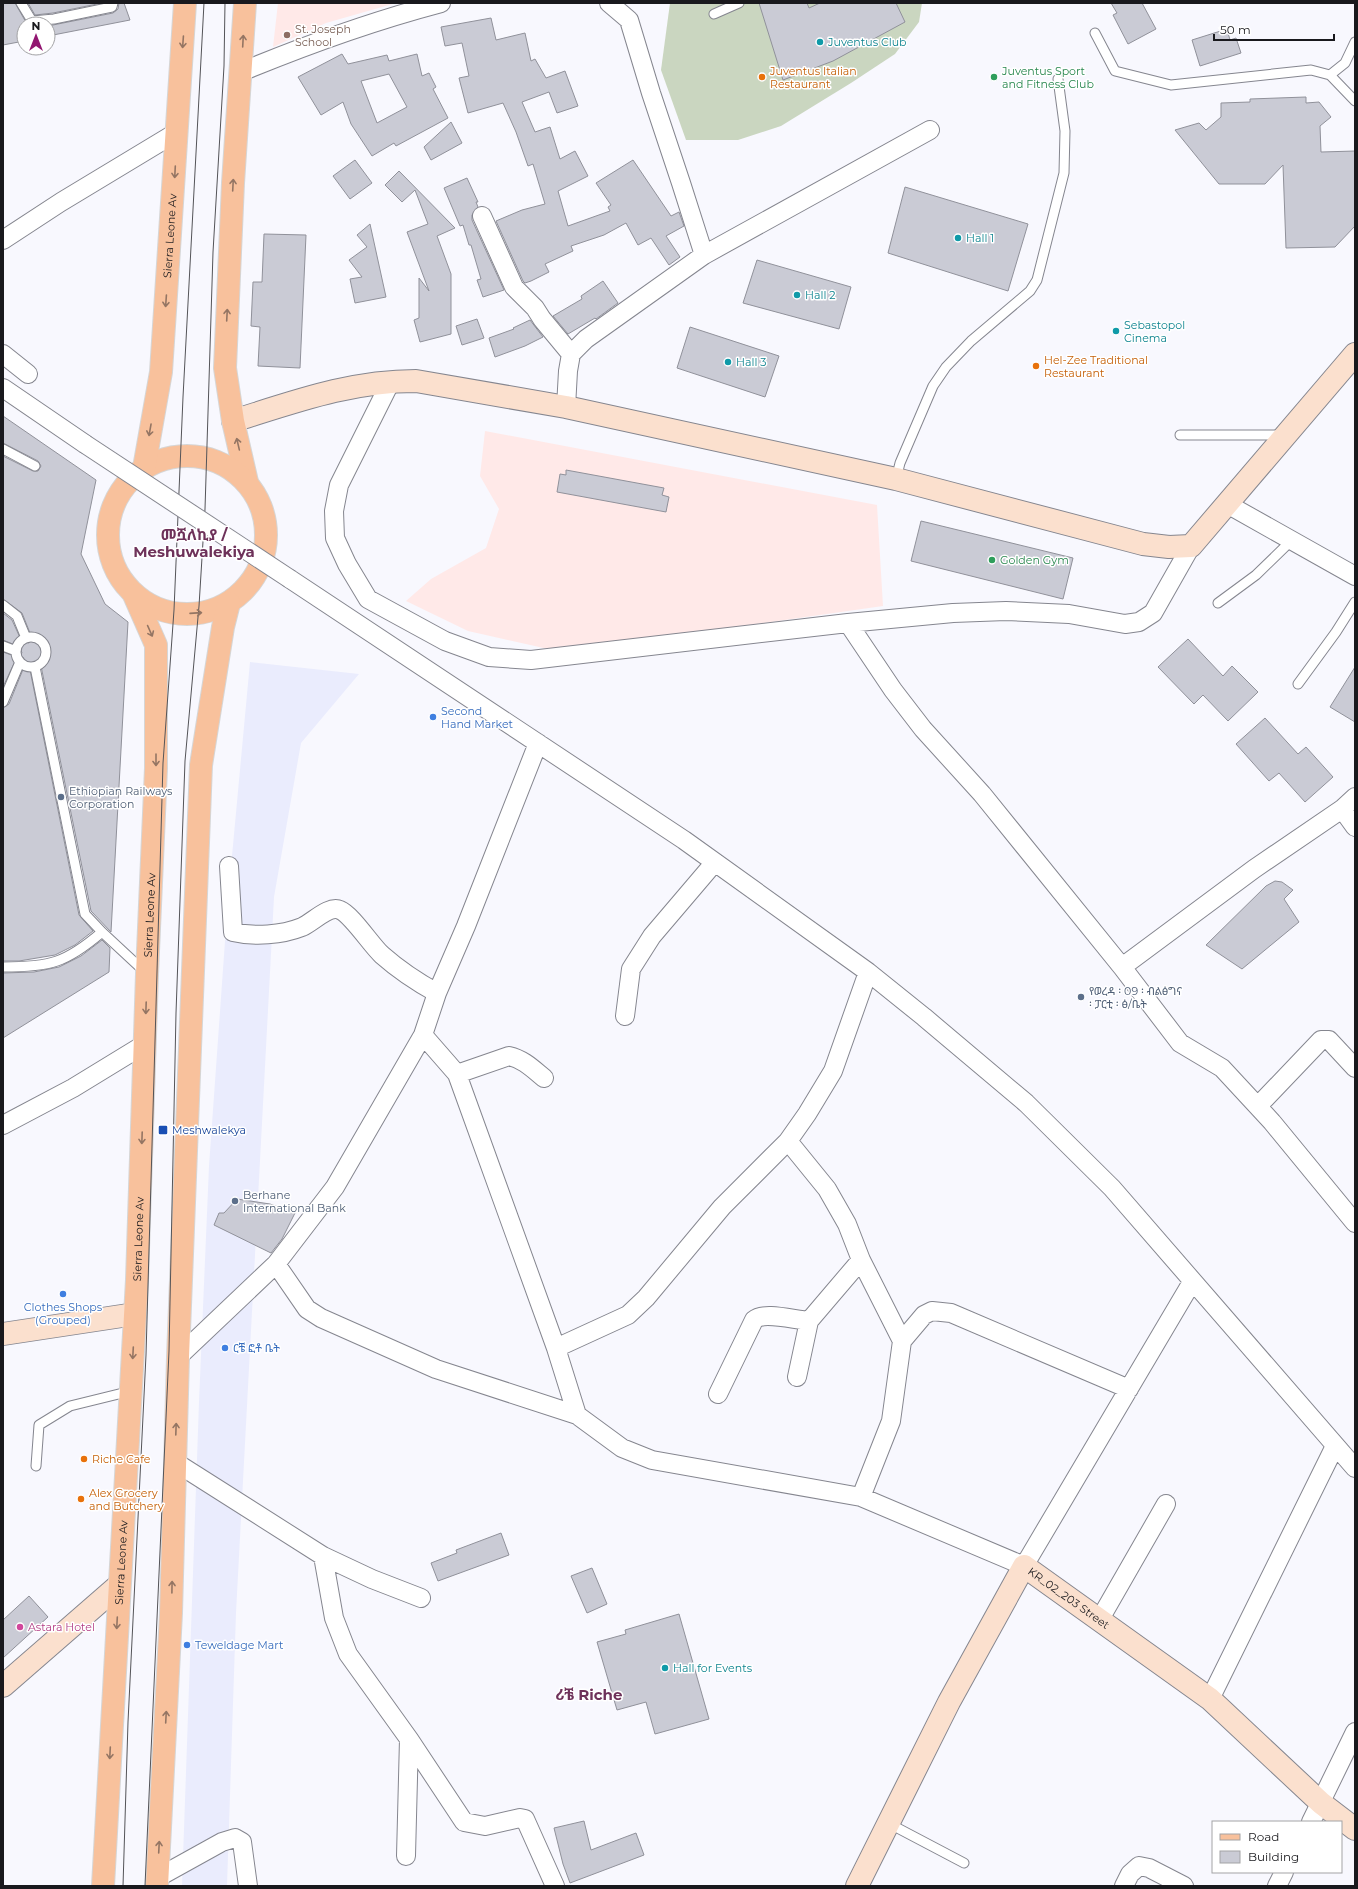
<svg xmlns="http://www.w3.org/2000/svg" width="1358" height="1889" font-family="Montserrat,'Noto Sans Ethiopic',sans-serif">
<style>
.built{fill:#eaecfd}
.education{fill:#ffe9e8}
.pitch{fill:#cad6c0}
.building{fill:#cacbd5;stroke:#90919a;fill-rule:evenodd}
.lines{fill:none;stroke-linecap:round;stroke-linejoin:round}
.lane-casing{stroke:#85868f;stroke-width:11}
.street-casing{stroke:#85868f;stroke-width:20}
.secondary-casing{stroke:#85868f;stroke-width:24}
.primary-casing{stroke:#d6d6d6;stroke-width:24}
.lane{stroke:#fff;stroke-width:9}
.street{stroke:#fff;stroke-width:18}
.secondary{stroke:#fbe0ce;stroke-width:22}
.primary{stroke:#f8c19c;stroke-width:22}
.tram{stroke:#545458;stroke-width:1}
.street-bridge-casing{stroke:#85868f;stroke-width:20;stroke-linecap:butt}
.street-bridge{stroke:#fff;stroke-width:18}
.oneway{stroke:#947563}
.education-dot{fill:#8d6e63;stroke:#fff;stroke-width:1.5}
.culture-dot{fill:#0f9aa8;stroke:#fff;stroke-width:1.5}
.food-dot{fill:#e8710a;stroke:#fff;stroke-width:1.5}
.leisure-dot{fill:#2e9e5b;stroke:#fff;stroke-width:1.5}
.shop-dot{fill:#3f7fe0;stroke:#fff;stroke-width:1.5}
.service-dot{fill:#5c6f8a;stroke:#fff;stroke-width:1.5}
.transit-dot{fill:#1a4fb4;stroke:#fff;stroke-width:1.5}
.hotel-dot{fill:#d1479c;stroke:#fff;stroke-width:1.5}
.labels{text-anchor:middle;dominant-baseline:central;stroke-width:3;stroke-linejoin:round;paint-order:stroke}
.education-label{font-size:11px;fill:#785e54;stroke:#fff;text-anchor:start}
.culture-label{font-size:11px;fill:#0d838f;stroke:#fff;text-anchor:start}
.food-label{font-size:11px;fill:#c56008;stroke:#fff;text-anchor:start}
.leisure-label{font-size:11px;fill:#27864d;stroke:#fff;text-anchor:start}
.street-label{font-size:11px;fill:#19191d;stroke:#fff}
.shop-label{font-size:11px;fill:#366cbe;stroke:#fff;text-anchor:start}
.service-label{font-size:11px;fill:#4e5e75;stroke:#fff;text-anchor:start}
.transit-label{font-size:11px;fill:#164399;stroke:#fff;text-anchor:start}
.hotel-label{font-size:11px;fill:#b23c85;stroke:#fff;text-anchor:start}
.district-label{font-size:15px;font-weight:bold;fill:#6e325a;stroke:#fff}
</style>
<rect width="100%" height="100%" fill="#f8f8fe"/>
<path class="built" d="M250 662 359 674 301 743 274 897 236 1613 227 1886H182L199 1402 209 1166 228 899Z"/>
<path class="education" d="M278 3H396L326 23 273 47Z
M485 431 877 505 883 606 610 645 548 649 468 631 406 601 431 579 486 548 499 509 480 476Z"/>
<path class="pitch" d="M670 3H922L919 22 895 54 851 83 781 126 738 140H686L661 70Z"/>
<path class="building" d="M3 3H15L27 24H24V41L3 45Z
M28 3H102L53 13 35 15Z
M119 3H124L130 20 48 36V26L113 13 118 9Z
M759 3H807L809 8 820 3H896L905 22 833 61 783 80Z
M1111 3H1142L1156 29 1128 44 1113 15 1117 13Z
M491 18 496 40 525 33 531 61 535 59 546 78 565 71 578 106 557 113 549 92 522 102 535 132 550 127 560 159 575 151 588 176 558 191 568 226 610 211 608 207 611 205 596 183 633 160 671 216 679 212 684 226 666 236 680 257 669 265 651 238 638 245 626 223 604 235 571 246 573 251 545 264 549 272 531 281 525 283 523 281 496 221 522 210 545 204 533 164 528 166 516 132 503 103 468 113 459 78 469 76 462 43 445 46 441 27Z
M1227 29 1230 40 1236 38 1241 53 1200 66 1192 40Z
M342 54 348 64 387 55 389 61 417 54 422 76 429 73 436 87 433 89 448 118 396 146 394 143 372 156 351 124 343 102 321 115 298 77ZM389 74 407 107 377 123 361 81Z
M1306 97V103L1319 102 1331 117 1320 126 1321 152 1355 151V226L1335 247 1286 248 1283 165 1265 184H1219L1175 130 1199 123 1206 130 1221 117V103L1250 102V99Z
M451 122 462 143 431 160 424 147Z
M355 160 372 183 350 199 333 176Z
M399 171 455 228 437 236 451 274V334L420 342 414 320 419 318V278L429 291 407 232 428 224 415 190 402 202 385 185Z
M467 178 478 202H476L478 207 472 215V220L504 290 483 297 477 280 481 279 471 245H469L463 225 460 226 444 188Z
M905 187 1028 224 1008 291 888 253Z
M370 224 386 297 355 303 350 279 362 277 349 260 367 247 357 235Z
M264 234 306 235 300 368 258 366 260 327 251 326 253 282H262Z
M757 260 851 287 839 329 743 303Z
M603 281 618 303 596 319 595 318 568 334 553 316 582 299 581 296Z
M477 319 484 338 462 345 456 326Z
M530 320 543 337 525 346 495 357 489 338 514 329 513 328Z
M690 327 779 356 765 397 677 368Z
M3 416 96 480 81 554 105 604 128 622 111 932 91 911 41 666 39 663 34 661 29 665 79 915 93 931 75 945 55 955 19 961H3V708L9 704 26 662 23 657 18 656 22 653 20 647 3 640V613L12 620 22 642 29 643 32 638 22 613 3 599V456L33 471H38L41 466 38 461 3 443Z
M566 470 664 488 662 495 669 497 666 512 557 492 560 474 566 475Z
M921 521 1073 558 1063 599 911 561Z
M1188 639 1223 676 1232 666 1258 692 1228 721 1203 695 1194 704 1158 667Z
M3 652 17 657 3 687Z
M1355 667V722L1330 707Z
M1265 718 1298 754 1306 747 1333 777 1305 802 1279 773 1269 781 1236 744Z
M1275 881 1282 882 1293 890 1284 899 1299 922 1242 969 1206 945 1266 886Z
M102 940 110 948 109 972 3 1038V973L34 972 59 967 81 956Z
M237 1199 270 1204 295 1213 282 1239 271 1253 214 1225 219 1213H224Z
M501 1533 509 1555 438 1581 431 1563 457 1553 456 1550Z
M592 1568 607 1604 587 1613 571 1576Z
M29 1596 48 1617 3 1658V1620Z
M679 1614 709 1719 655 1734 646 1702 617 1710 597 1642 626 1634 625 1630Z
M584 1821 591 1850 636 1833 644 1855 570 1883 563 1864 554 1828Z"/>
<g class="lines">
<g class="lane-casing">
<path id="lane" d="M21 3 32 21 54 19 112 7 113 3
M714 14 739 3
M1095 33 1115 71 1171 85 1311 70 1330 75 1355 101
M1330 75 1345 63 1355 42
M1180 435H1282
M3 449 35 466
M896 479 900 463 933 386 946 367 971 341 1030 291 1037 280 1064 173 1065 131 1058 79
M1218 603 1256 575 1292 540
M3 605 17 616 26 638
M16 652a15 15 0 1 1 30 0a15 15 0 1 1-30 0Z
M3 646 16 651
M35 667 85 914 102 932 145 972
M1298 684 1336 632 1355 602
M3 702 20 662
M3 967C50 967 66 963 102 932
M36 1466 39 1425 70 1406 131 1391
M888 1823 964 1863"/>
</g>
<g class="street-casing">
<path id="street" d="M609 3 629 20 651 93 681 183 704 255
M241 72C306 45 373 21 441 3
M482 216 514 287 535 308 542 319 571 354
M3 240 61 202 177 132
M3 354 28 374
M391 381 339 485 334 511 335 538 347 564 368 599 445 641 489 657 531 660 848 623 893 690 923 729 982 794 1122 967 1254 869 1342 809 1355 797
M3 388 85 444
M566 407 568 371 571 354 586 339 704 255 930 130
M1227 504 1355 576
M290 579 684 840 868 972 924 1017 1026 1103 1112 1188 1355 1468
M848 623 953 613 1006 611 1069 614 1125 624 1139 622 1153 613 1191 546
M1342 809 1355 827
M229 866 233 932C254 937 282 935 302 927 313 922 329 905 340 910 352 915 371 945 382 955 399 970 417 982 437 993
M1122 967 1180 1043 1222 1068 1272 1122 1355 1223
M625 1016 631 969 652 936 715 862
M423 1035 457 1074 556 1348 577 1415 622 1448 652 1460 861 1497 1024 1566 1192 1282
M457 1074 509 1056C523 1059 533 1069 544 1078
M1258 1106 1321 1040H1329L1355 1068
M3 1125 73 1088 145 1044
M788 1141 827 1189 847 1224 861 1260 902 1341
M276 1264 307 1309 321 1318 436 1369 577 1415
M556 1348 628 1315 646 1298 722 1207 788 1141 807 1114 833 1071 868 972
M178 1357 276 1264 335 1187 423 1035 437 993 466 926 538 743
M797 1377 809 1321
M718 1394 754 1320C764 1311 794 1320 809 1321L861 1260
M175 1462 323 1556 334 1618 348 1654 409 1739 464 1822 485 1826 520 1818 525 1819 555 1886
M861 1497 891 1421 902 1341 924 1315 932 1311 951 1313 1129 1389
M323 1556 372 1579 421 1598
M1100 1619 1166 1504
M1210 1699 1335 1446
M1311 1822 1355 1732
M406 1856 409 1739
M157 1878 222 1842 235 1838 242 1842 248 1886
M1124 1886 1130 1874 1139 1866 1149 1868 1184 1886
M1277 1886 1284 1872"/>
</g>
<g class="secondary-casing">
<g id="secondary">
<path d="M233 421C294 402 350 381 416 381L566 407 896 479 1143 544 1169 547 1191 546 1355 354"/>
<path d="M3 1334 135 1314"/>
<path d="M3 1686 119 1585"/>
<path id="s1" d="M857 1886 949 1702 1024 1566 1210 1699 1321 1803 1355 1829"/>
</g>
</g>
<g class="primary-casing">
<g id="primary">
<path d="M245 3 233 183 225 368 233 421 247 482"/>
<circle cx="187" cy="535" r="79"/>
<path id="s2" d="M144 468 161 372 185 3"/>
<path id="s3" d="M103 1886 137 1280 147 974 156 768V645L134 595"/>
<path d="M157 1886 171 1613 178 1357 201 765 223 627 229 603"/>
</g>
</g>
<use href="#lane" class="lane"/>
<use href="#street" class="street"/>
<use href="#secondary" class="secondary"/>
<use href="#primary" class="primary"/>
<path class="tram" d="M123 1886 128 1722 146 1355 163 763 174 610 183 397 204 3
M145 1886 169 1351 176 1013 185 761 199 606 205 509 213 252 224 66 225 3"/>
<g class="street-bridge-casing">
<path id="street-bridge" d="M85 444 290 579"/>
</g>
<use href="#street-bridge" class="street-bridge"/>
</g>
<defs><path id="oneway-shaft" d="M-6 0H5M1.5-3L5.5 0L1.5 3" fill="none" stroke-width="1.6" stroke-linecap="round" stroke-linejoin="round"/></defs>
<g class="oneway">
<use href="#oneway-shaft" transform="translate(243 41) rotate(-87)"/>
<use href="#oneway-shaft" transform="translate(183 42) rotate(94)"/>
<use href="#oneway-shaft" transform="translate(175 172) rotate(93)"/>
<use href="#oneway-shaft" transform="translate(233 185) rotate(-87)"/>
<use href="#oneway-shaft" transform="translate(166 301) rotate(94)"/>
<use href="#oneway-shaft" transform="translate(227 315) rotate(-87)"/>
<use href="#oneway-shaft" transform="translate(150 430) rotate(100)"/>
<use href="#oneway-shaft" transform="translate(238 444) rotate(-103)"/>
<use href="#oneway-shaft" transform="translate(196 613) rotate(-4)"/>
<use href="#oneway-shaft" transform="translate(150 631) rotate(66)"/>
<use href="#oneway-shaft" transform="translate(156 760) rotate(90)"/>
<use href="#oneway-shaft" transform="translate(146 1008) rotate(92)"/>
<use href="#oneway-shaft" transform="translate(142 1138) rotate(92)"/>
<use href="#oneway-shaft" transform="translate(133 1353) rotate(93)"/>
<use href="#oneway-shaft" transform="translate(176 1429) rotate(-88)"/>
<use href="#oneway-shaft" transform="translate(172 1587) rotate(-89)"/>
<use href="#oneway-shaft" transform="translate(117 1623) rotate(93)"/>
<use href="#oneway-shaft" transform="translate(166 1717) rotate(-87)"/>
<use href="#oneway-shaft" transform="translate(110 1753) rotate(93)"/>
<use href="#oneway-shaft" transform="translate(159 1847) rotate(-87)"/>
</g>
<circle class="education-dot" cx="287" cy="35" r="4"/>
<g class="culture-dot">
<circle cx="820" cy="42" r="4"/>
<circle cx="958" cy="238" r="4"/>
<circle cx="797" cy="295" r="4"/>
<circle cx="1116" cy="331" r="4"/>
<circle cx="728" cy="362" r="4"/>
<circle cx="665" cy="1668" r="4"/>
</g>
<g class="food-dot">
<circle cx="762" cy="77" r="4"/>
<circle cx="1036" cy="366" r="4"/>
<circle cx="84" cy="1459" r="4"/>
<circle cx="81" cy="1499" r="4"/>
</g>
<g class="leisure-dot">
<circle cx="994" cy="77" r="4"/>
<circle cx="992" cy="560" r="4"/>
</g>
<g class="shop-dot">
<circle cx="433" cy="717" r="4"/>
<circle cx="63" cy="1294" r="4"/>
<circle cx="225" cy="1348" r="4"/>
<circle cx="187" cy="1645" r="4"/>
</g>
<g class="service-dot">
<circle cx="61" cy="797" r="4"/>
<circle cx="1081" cy="997" r="4"/>
<circle cx="235" cy="1201" r="4"/>
</g>
<rect class="transit-dot" x="158" y="1125" width="10" height="10" rx="2"/>
<circle class="hotel-dot" cx="20" cy="1627" r="4"/>
<g class="labels">
<g class="education-label">
<text x="295" y="29">St. Joseph<tspan x="295" dy="13">School</tspan></text>
</g>
<g class="culture-label">
<text x="828" y="42">Juventus Club</text>
<text x="966" y="238">Hall 1</text>
<text x="805" y="295">Hall 2</text>
<text x="1124" y="325">Sebastopol<tspan x="1124" dy="13">Cinema</tspan></text>
<text x="736" y="362">Hall 3</text>
<text x="673" y="1668">Hall for Events</text>
</g>
<g class="food-label">
<text x="770" y="71">Juventus Italian<tspan x="770" dy="13">Restaurant</tspan></text>
<text x="1044" y="360">Hel-Zee Traditional<tspan x="1044" dy="13">Restaurant</tspan></text>
<text x="92" y="1459">Riche Cafe</text>
<text x="89" y="1493">Alex Grocery<tspan x="89" dy="13">and Butchery</tspan></text>
</g>
<g class="leisure-label">
<text x="1002" y="71">Juventus Sport<tspan x="1002" dy="13">and Fitness Club</tspan></text>
<text x="1000" y="560">Golden Gym</text>
</g>
<g class="street-label">
<text stroke="none"><textPath href="#s2" startOffset="234">Sierra Leone Av</textPath></text>
<text stroke="none"><textPath href="#s3" startOffset="972">Sierra Leone Av</textPath></text>
<text stroke="none"><textPath href="#s3" startOffset="648">Sierra Leone Av</textPath></text>
<text stroke="none"><textPath href="#s3" startOffset="324">Sierra Leone Av</textPath></text>
<text stroke="none"><textPath href="#s1" startOffset="416">KR_02_203 Street</textPath></text>
</g>
<g class="shop-label">
<text x="441" y="711">Second<tspan x="441" dy="13">Hand Market</tspan></text>
<text x="63" y="1307" text-anchor="middle">Clothes Shops<tspan x="63" dy="13">(Grouped)</tspan></text>
<text x="233" y="1348">ርቼ ፎቶ ቤት</text>
<text x="195" y="1645">Teweldage Mart</text>
</g>
<g class="service-label">
<text x="69" y="791">Ethiopian Railways<tspan x="69" dy="13">Corporation</tspan></text>
<text x="1089" y="991">የወረዳ ፡ 09 ፡ ብልፅግና<tspan x="1089" dy="13">፡ ፓርቲ ፡ ፅ/ቤት</tspan></text>
<text x="243" y="1195">Berhane<tspan x="243" dy="13">International Bank</tspan></text>
</g>
<g class="transit-label">
<text x="172" y="1130">Meshwalekya</text>
</g>
<g class="hotel-label">
<text x="28" y="1627">Astara Hotel</text>
</g>
<g class="district-label">
<text x="194" y="534">መሿለኪያ /<tspan x="194" dy="17">Meshuwalekiya</tspan></text>
<text x="589" y="1694">ሪቼ Riche</text>
</g>
</g>
<rect width="1358" height="1889" fill="none" stroke="#19191d" stroke-width="8"/>
<rect x="1212" y="1821" width="130" height="52" fill="#ffffff" stroke="#a3a3a5"/>
<rect x="1220" y="1834" width="20" height="6" fill="#f8c19c" stroke="#a3a3a5"/>
<text x="1248" y="1841" font-size="12" fill="#19191d">Road</text>
<rect x="1220" y="1851" width="20" height="12" fill="#cacbd5" stroke="#a3a3a5"/>
<text x="1248" y="1861" font-size="12" fill="#19191d">Building</text>
<g transform="translate(36 36)"><circle r="19" fill="#ffffff" stroke="#a3a3a5"/>
<path d="M0-3L7 15L0 10L-7 15Z" fill="#921671"/>
<text y="-6" font-size="11" font-weight="bold" text-anchor="middle" fill="#19191d">N</text>
</g>
<path d="M1214 34v6h120v-6" fill="none" stroke="#19191d" stroke-width="2"/>
<text x="1220" y="34" font-size="12" fill="#19191d" stroke="#ffffff" stroke-width="3" paint-order="stroke">50 m</text>
</svg>
